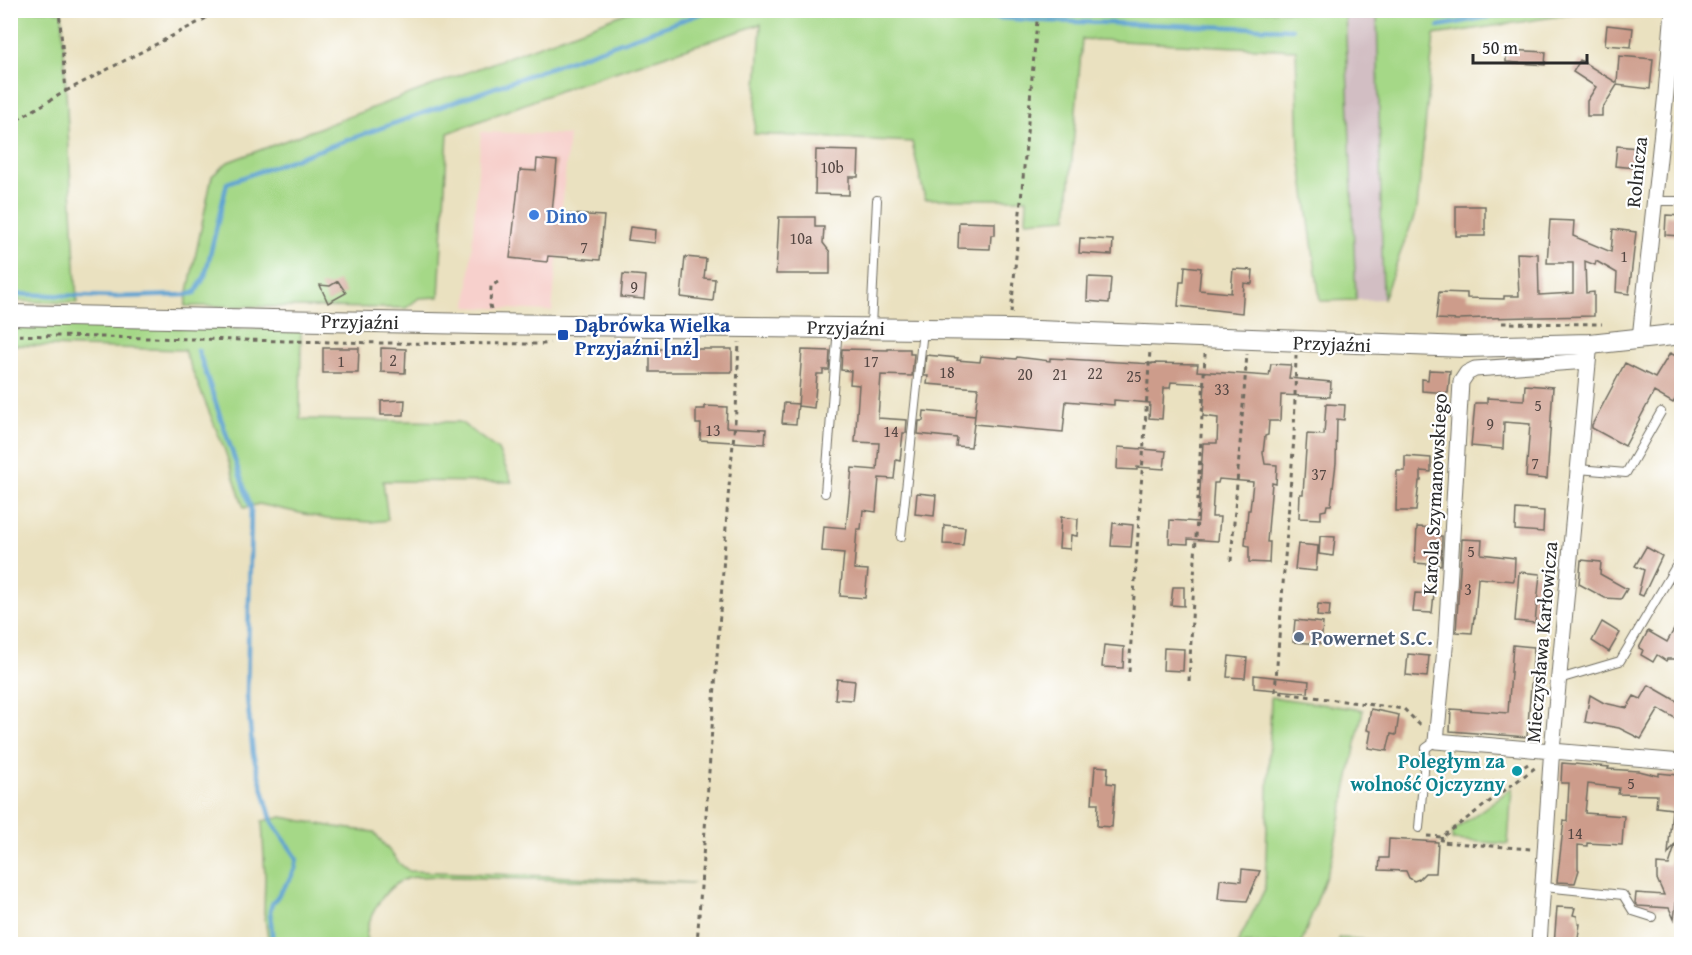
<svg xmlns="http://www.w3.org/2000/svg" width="1692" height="955" font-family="'Gentium Book Plus',serif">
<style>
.built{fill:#f7d0cc}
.industrial{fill:#d2bec3}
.green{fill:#a5d887;stroke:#688259;stroke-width:1.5}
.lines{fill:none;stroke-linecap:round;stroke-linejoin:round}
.stream{stroke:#5ca1d1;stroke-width:4.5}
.building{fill:#cd9c8b}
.service-casing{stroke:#6e6b5f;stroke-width:10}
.minor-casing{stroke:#6e6b5f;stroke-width:17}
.tertiary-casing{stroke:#6e6b5f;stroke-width:22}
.path{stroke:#6e6b5f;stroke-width:3;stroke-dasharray:4.5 4.5;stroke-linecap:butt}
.service{stroke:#fff;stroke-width:8}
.minor{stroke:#fff;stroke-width:15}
.tertiary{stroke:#fff;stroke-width:20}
.shop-dot{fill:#3f7fe0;stroke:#fff;stroke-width:2}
.transit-dot{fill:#1a4fb4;stroke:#fff;stroke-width:2}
.service-dot{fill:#5c6f8a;stroke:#fff;stroke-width:2}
.culture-dot{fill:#0f9aa8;stroke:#fff;stroke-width:2}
.labels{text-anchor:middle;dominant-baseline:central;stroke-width:4.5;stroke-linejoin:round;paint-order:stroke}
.number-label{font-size:16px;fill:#544743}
.street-label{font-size:20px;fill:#2b2b2b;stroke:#fff}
.shop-label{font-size:20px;font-weight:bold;fill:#366cbe;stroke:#fff;text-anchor:start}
.transit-label{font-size:20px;font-weight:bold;fill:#164399;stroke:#fff;text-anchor:start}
.service-label{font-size:20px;font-weight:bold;fill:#4e5e75;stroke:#fff;text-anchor:start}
.culture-label{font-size:20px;font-weight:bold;fill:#0d838f;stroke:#fff;text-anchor:end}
</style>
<rect width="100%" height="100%" fill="#fff"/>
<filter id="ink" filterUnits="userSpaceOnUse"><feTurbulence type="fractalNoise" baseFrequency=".0167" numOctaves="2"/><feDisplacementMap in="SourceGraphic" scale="12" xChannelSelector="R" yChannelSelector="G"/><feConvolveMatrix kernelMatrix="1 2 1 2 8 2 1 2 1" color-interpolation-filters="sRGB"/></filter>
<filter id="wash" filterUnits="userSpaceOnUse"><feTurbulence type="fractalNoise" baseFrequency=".008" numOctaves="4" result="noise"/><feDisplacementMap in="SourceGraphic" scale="24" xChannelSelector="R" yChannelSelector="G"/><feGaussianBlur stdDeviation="1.35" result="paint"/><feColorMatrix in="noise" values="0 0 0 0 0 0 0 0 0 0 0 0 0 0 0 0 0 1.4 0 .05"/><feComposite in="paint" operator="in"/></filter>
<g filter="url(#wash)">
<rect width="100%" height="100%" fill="#eae1c0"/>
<path class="built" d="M481 132 569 135 552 311 467 307Z"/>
<path class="industrial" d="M1345 11H1377L1383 299 1356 300Z"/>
<path class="green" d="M11 10H51L62 13 77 303 11 301Z
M631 11H1345L1356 300 1320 301 1299 149 1296 50 1082 39 1067 218 1026 221 1027 199H925L912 142 754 134 761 24 572 86 448 133 439 297 419 298 406 308 185 306 212 176 228 162Z
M1377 11H1594L1434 35 1417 209 1383 299Z
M11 324 301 330 300 419 460 422 498 450 512 482 383 481 388 520 371 522 327 519 259 504 244 508 225 451 184 350 11 345Z
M1271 697 1363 710 1331 862 1301 944H1237L1265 889Z
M1512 788 1508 844 1452 840 1453 831Z
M282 817 335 827 374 832 400 864 409 871 550 876 694 883 449 877C435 877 420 875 406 879 384 886 363 922 367 944H269L264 913 265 877 262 821Z
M1339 938 1424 944H1339Z"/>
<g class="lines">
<path class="stream" d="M872 10 1049 21 1292 29
M1439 26 1526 10
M10 294 117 297 184 295 195 293 205 276 227 183 711 10
M198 350 251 508 247 696 253 754 272 822 297 858 295 869 290 879 272 904 270 911 273 944"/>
</g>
<g id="blocks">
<path class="building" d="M1607 25 1633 28 1631 47 1605 45Z
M1506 50 1546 52 1545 65 1506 62Z
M1619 56 1653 59 1650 89 1617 85 1602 109V116H1587V101L1596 87 1573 72 1580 60 1617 83Z
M1617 146 1638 148 1636 168 1615 166Z
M816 150 859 151 858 177H849V195L815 194Z
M537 159 557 161 552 213 604 216 600 260 548 256 547 262 510 258 520 170 536 171Z
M1456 206H1485V236H1456Z
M1666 215 1682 216V236L1665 235Z
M779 217H815V227H824L823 243 830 252V274H776Z
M1550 220 1574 221 1573 236 1611 252 1613 229 1636 232 1629 294 1616 292 1617 273 1596 261 1595 265 1585 261 1586 293 1594 292V316L1485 318 1460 319 1459 320 1436 319 1439 292 1467 293V298L1504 299V296H1519L1517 253 1538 254 1539 295 1573 293V263H1547Z
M959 222 995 223V235H991L990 249 958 248Z
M630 227 656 230 655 243 628 240Z
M1080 238 1113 240 1112 255 1079 253Z
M685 257 706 259 704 278 715 279 713 301 681 297Z
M1185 266 1201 268 1199 290 1231 293 1233 269 1253 270 1252 284 1244 283 1242 313 1178 306 1180 282H1184Z
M623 274 646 276 644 299 621 297Z
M1088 277 1111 278 1109 303 1087 301Z
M338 281 346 293 328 303 320 285 330 286Z
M323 348H359L358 373H323Z
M381 348 406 349 405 373 381 372Z
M650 349H732V372H650Z
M842 349 888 350V349H910V354H914L912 376 881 375 878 418 907 420 906 433H903L900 461 896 460 894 479 879 478 876 512 863 510 861 529H857L854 569 868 570 865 598 840 596 844 553 822 551 824 526 846 528 852 468 877 470 879 443 855 442 859 385 850 384 851 371 841 370Z
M802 350 830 351 829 370H823V374H817L814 408 798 406Z
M1670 353 1682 359V388L1673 403 1654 392 1625 446 1592 428V425L1625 363 1655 378Z
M926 355 958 358 957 360 980 362 981 356 1016 359 1017 357 1050 361V358L1152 364V363L1198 364 1197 371 1269 376 1271 364 1291 365 1289 378 1331 382 1330 397 1281 395 1280 421H1269L1268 435 1265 436 1263 453 1265 464 1277 465 1276 484 1272 483 1267 542H1270L1269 563 1249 562V546L1245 545 1248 510H1250L1253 482 1219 479 1218 483H1214L1212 517H1220L1218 541 1188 539V544L1169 543 1170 520 1198 522 1203 443H1217L1218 418 1203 416 1205 384 1171 382 1170 388H1164L1162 419 1149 418 1150 403 1114 400V405L1066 401 1063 432 974 424 978 388 927 384 928 376H924Z
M1429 370 1450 371 1448 393 1422 391V379L1428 380Z
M1525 385 1553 387 1547 479 1526 477 1530 424 1504 422 1503 449 1471 446 1475 403H1487V398L1524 400Z
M405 400 404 415H381V401Z
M784 403 798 404 796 424 782 423Z
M1326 404 1345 405 1344 420 1337 419 1336 463 1331 505H1327L1326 510 1321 511V519L1299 518 1300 494H1303L1307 434 1324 435Z
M705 406 727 407 726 427 766 429 765 444 700 440 701 424H696V409H705Z
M924 411 975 416 971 447 956 446 957 438 918 434 919 421H923Z
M1118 447 1166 451 1164 469 1137 467V470L1117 469Z
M1405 456 1431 458V472L1421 471V481H1419L1416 511H1396L1397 471H1405Z
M917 493 936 495 934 516 915 514Z
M1516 509 1544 511 1543 532 1515 530Z
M1061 517 1078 519 1077 536 1071 535 1070 549 1059 548Z
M1113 523 1133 525 1131 547 1111 546Z
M944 525 965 527 963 545 943 544Z
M1417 527 1438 528V536H1442L1441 565 1415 563Z
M1320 536 1335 537 1333 556 1319 554Z
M1462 539 1482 540 1481 554 1515 558 1514 581 1478 578 1475 618 1474 617 1472 633 1456 632Z
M1298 544 1318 546 1316 571 1295 569Z
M1646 547 1662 556 1643 596 1638 594 1644 570 1635 566Z
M1581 560 1601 562 1600 574 1627 589 1621 599 1605 598 1579 584Z
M1519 572 1540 574 1535 623 1515 621Z
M1173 587H1184V606L1171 605Z
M1415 593 1434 594 1432 613 1413 612Z
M1318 604 1330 605 1329 617 1317 616Z
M1295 620 1323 623 1321 644 1293 642Z
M1602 622 1620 633 1609 652 1592 641Z
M1676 626V659H1667L1666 661 1657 655 1653 662 1641 655 1643 650 1639 648 1648 631 1667 642Z
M1104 645 1124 647 1123 668 1102 667Z
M1513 645 1534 647 1527 737 1450 731 1451 709 1508 713Z
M1164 648 1184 649 1183 671 1163 670Z
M1408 654 1429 656 1427 677 1406 675Z
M1229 656 1247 658 1245 678 1227 677Z
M1254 675 1309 681 1308 693 1254 688Z
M837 679 855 681 853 700 835 699Z
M1649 685 1682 704V722L1659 709 1641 739 1619 728 1585 722 1590 695 1604 703 1627 708 1634 696 1641 699Z
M1371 709 1399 715 1396 735 1391 734 1387 751 1368 748 1371 731 1367 730Z
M1562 763 1609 767 1608 769 1639 771 1659 776V773L1678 775 1676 799 1682 800V835L1678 840H1681L1679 881 1674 919 1669 908 1638 906 1635 903 1636 893 1664 895 1657 879V864L1669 865 1676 843 1668 854 1672 809 1656 807 1657 795 1618 794 1619 788 1588 784 1585 813 1624 816 1622 845 1587 843V846L1578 845V869L1579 870 1575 883 1557 882 1564 820 1567 821 1569 783H1561Z
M1095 766 1108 767 1107 783 1115 784 1112 827 1097 826 1098 803H1092Z
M1389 839 1438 842 1436 873H1425L1419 879 1414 881 1409 878 1406 871 1379 870 1380 858H1388Z
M1242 869 1260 871 1247 901 1218 899 1220 879 1241 881Z
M1557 907 1575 908 1573 915 1577 916 1578 924H1580L1577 945H1554Z"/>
</g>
</g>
<g filter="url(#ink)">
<use href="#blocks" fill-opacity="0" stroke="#6e6b5f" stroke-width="1.5"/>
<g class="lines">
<g class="service-casing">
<path id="service" d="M1654 201H1682
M871 327 877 200
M1578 469 1626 473 1661 412
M825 493 838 327
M901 537 923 330
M1559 679 1620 661 1682 556
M1419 828 1426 748 1436 741
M1544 887 1623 895 1633 911 1652 917"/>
</g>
<g class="minor-casing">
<path id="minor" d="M1640 338 1666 93 1673 10
M1588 361 1475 369 1467 373 1461 382 1446 638 1436 741 1682 762
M1539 944 1551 761 1589 353"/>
</g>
<g class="tertiary-casing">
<path id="tertiary" d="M10 315 479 324 1010 330 1465 347 1590 344 1682 334"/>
</g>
<path class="path" d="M66 91 222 10
M10 124 66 91 59 10
M491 309 490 305 491 286 498 282
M1011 313 1038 10
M1502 323 1602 324
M10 335 381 343 543 344 550 343
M1296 355 1294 437 1275 692 1404 709 1423 728
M1231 561 1247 354
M1129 672 1150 350
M1189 681 1205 354
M1517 771 1528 764
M1427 836 1442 837 1536 767
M1442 837 1441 842 1531 849
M697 944 728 498 736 411 739 342"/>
<use href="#service" class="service"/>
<use href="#minor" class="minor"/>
<use href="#tertiary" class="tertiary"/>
</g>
</g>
<circle class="shop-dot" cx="534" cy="215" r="6"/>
<rect class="transit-dot" x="557" y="329" width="12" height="12" rx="3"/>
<circle class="service-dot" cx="1299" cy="637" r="6"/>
<circle class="culture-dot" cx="1517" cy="771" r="6"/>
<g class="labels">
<g class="number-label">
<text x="832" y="167">10b</text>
<text x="801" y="238">10a</text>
<text x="584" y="247">7</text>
<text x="1624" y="256">1</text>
<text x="634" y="287">9</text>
<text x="393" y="360">2</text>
<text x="341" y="361">1</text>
<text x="871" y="361">17</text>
<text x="947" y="372">18</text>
<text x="1095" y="373">22</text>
<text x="1025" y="374">20</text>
<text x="1060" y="374">21</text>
<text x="1134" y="376">25</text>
<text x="1222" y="389">33</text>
<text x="1538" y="405">5</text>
<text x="1490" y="424">9</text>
<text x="713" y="430">13</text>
<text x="891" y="431">14</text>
<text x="1535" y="463">7</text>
<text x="1319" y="474">37</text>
<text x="1471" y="551">5</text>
<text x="1468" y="589">3</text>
<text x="1631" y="783">5</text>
<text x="1575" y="833">14</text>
</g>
<g class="street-label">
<text transform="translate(1636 172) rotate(-84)">Rolnicza</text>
<text transform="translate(360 321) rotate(1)">Przyjaźni</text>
<text transform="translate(846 327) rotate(1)">Przyjaźni</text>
<text transform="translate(1332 343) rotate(2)">Przyjaźni</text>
<text transform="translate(1434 494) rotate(-87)">Karola Szymanowskiego</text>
<text transform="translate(1541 642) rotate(-85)">Mieczysława Karłowicza</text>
</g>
<g class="shop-label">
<text x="546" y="215">Dino</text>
</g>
<g class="transit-label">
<text x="575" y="324">Dąbrówka Wielka<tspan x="575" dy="23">Przyjaźni [nż]</tspan></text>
</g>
<g class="service-label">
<text x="1311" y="637">Powernet S.C.</text>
</g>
<g class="culture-label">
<text x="1505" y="760">Poległym za<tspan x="1505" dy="23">wolność Ojczyzny</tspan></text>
</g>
</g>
<rect width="1692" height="955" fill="none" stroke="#fff" stroke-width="36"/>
<path d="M1473 54v9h114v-9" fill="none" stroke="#2b2b2b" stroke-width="3"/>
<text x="1482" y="54" font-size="18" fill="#2b2b2b" stroke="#ffffff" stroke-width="4.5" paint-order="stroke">50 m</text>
</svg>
